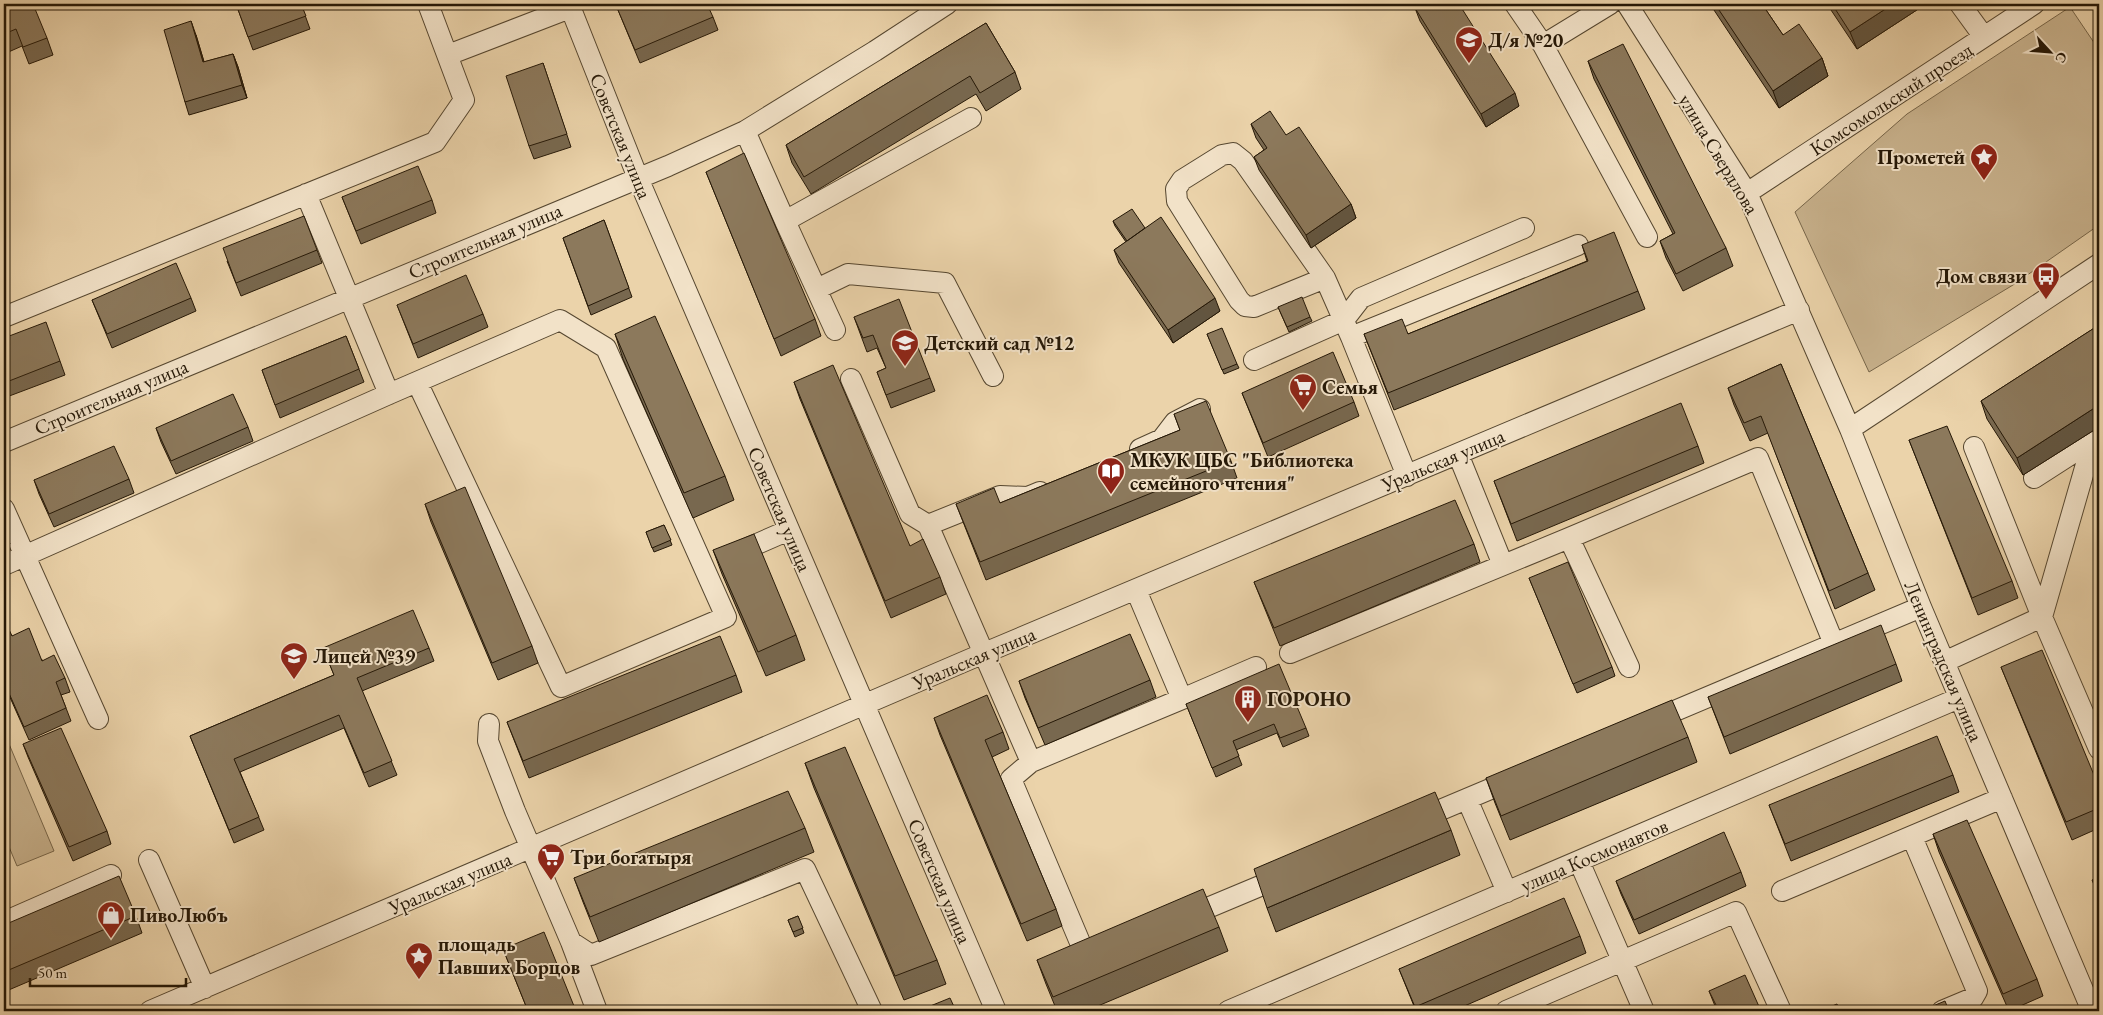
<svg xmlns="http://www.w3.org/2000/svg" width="2103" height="1015" font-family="'EB Garamond',serif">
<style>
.green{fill:#c9b38e;stroke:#77664a}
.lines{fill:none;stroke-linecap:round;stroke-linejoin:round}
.minor-casing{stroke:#564730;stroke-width:22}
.minor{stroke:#f2e2c8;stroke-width:20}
.wall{fill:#78684f;stroke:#251807}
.shaded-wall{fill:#625540;stroke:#251807}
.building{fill:#8c795c;stroke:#251807}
.labels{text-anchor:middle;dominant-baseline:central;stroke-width:4;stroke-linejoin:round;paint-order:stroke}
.poi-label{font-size:20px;font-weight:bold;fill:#251807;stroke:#f2e2c8;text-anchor:start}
.street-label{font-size:20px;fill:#251807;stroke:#f2e2c8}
</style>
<rect width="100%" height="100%" fill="#ebd3aa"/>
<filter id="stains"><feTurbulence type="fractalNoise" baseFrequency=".004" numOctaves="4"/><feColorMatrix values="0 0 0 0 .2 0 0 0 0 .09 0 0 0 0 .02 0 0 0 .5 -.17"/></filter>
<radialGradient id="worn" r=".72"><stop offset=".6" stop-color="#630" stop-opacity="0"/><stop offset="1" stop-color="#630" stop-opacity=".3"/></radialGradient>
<path class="green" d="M2070 7 2099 50V225L2013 285 1869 372 1795 212 1907 114Z
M4 732 54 851 17 866 4 835Z"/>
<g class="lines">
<g class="minor-casing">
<path id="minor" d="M569 4 638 178 996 1011
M1515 4 1543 45 1647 237
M1627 4 1747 193 1850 429 1921 607 2092 1011
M1960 4 1984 37
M1543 45 1610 4
M448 55 570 8
M745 131 785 221
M1747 193 2034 4
M306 194 389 394
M1325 278 1254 307 1245 306 1239 300 1177 201 1176 189 1182 180 1222 155 1233 153 1243 161 1325 278 1351 337
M817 289 848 274 945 283 993 376
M4 317 435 142 464 100 428 4
M835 330 785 221 971 118
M1254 360 1344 320 1361 298 1524 228
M851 379 910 514 928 525 1000 496 1028 497 1040 492
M1850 429 2099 264
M4 442 668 166 745 131 875 51 947 4
M1974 447 2042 617 2099 749
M1140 449 1162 439 1175 422 1200 409
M1458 454 1503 565
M1407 476 1351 337 1578 245
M2034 478 2093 440
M4 509 98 719
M928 525 1031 762
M1569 538 1629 667
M734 554 789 530
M4 565 389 394 560 320 606 348 726 617 561 687 417 382
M1290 653 1569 538 1758 458 1834 644
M1944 662 2042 617 2093 440 2099 436
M1182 699 1256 667
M1651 721 1921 607
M489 724 488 741 515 811 571 942 597 1011
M1467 799 1507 892
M1419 819 1514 779
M1912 837 1977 991 1973 998 1942 1011
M149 860 205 988
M1579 861 1644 1011
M1782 891 2002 798
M1186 917 1284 876
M4 922 111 875
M571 942 591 955 805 869 872 1011
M1087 959 1011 779 1031 762 1182 699 1136 590
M150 1011 982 654 1799 310
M1228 1011 1959 698
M1506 1011 1736 912 1781 1011"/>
</g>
<use href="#minor" class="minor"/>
</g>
<path class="wall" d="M4 4 47 38 53 55 29 64 22 46 4 54Z
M236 4H301L310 29 253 50Z
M1710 4H1762L1783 35 1822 58 1828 76 1779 108Z
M1827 4H1926L1857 49Z
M1415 8 1519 106 1486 127 1420 21Z
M618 10 713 17 718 30 640 63Z
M986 23 1015 72 1021 89 986 111 976 94 811 194 792 163 786 145Z
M196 35 204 62 233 54 238 67 247 98 189 115 185 102Z
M1588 61 1726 248 1733 266 1683 291 1666 258 1660 241 1673 234 1594 79Z
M543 63 571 147 534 159 529 146Z
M1251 124 1286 135 1351 204 1356 218 1311 248 1259 170 1254 157 1264 150 1256 138Z
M706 172 815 319 821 336 781 356Z
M342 197 432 200 436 213 361 244Z
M604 220 632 297 591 315 563 238Z
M1113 221 1145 228 1220 311 1173 343 1119 263 1114 250 1126 242 1115 226Z
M1582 245 1638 291 1645 309 1394 410 1364 334H1408L1587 261Z
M317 250 322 263 241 296 227 261Z
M191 298 196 311 112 348 92 300Z
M397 305 483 314 488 327 418 358Z
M1278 307 1310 317 1312 321 1289 332Z
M854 317 930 378 935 391 891 408 877 372 886 368 877 348 867 352Z
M2099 325V427L2023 475 1987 419 1981 401Z
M615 334 725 476 734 500 693 518 623 359Z
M1207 334 1237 364 1239 368 1224 374Z
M346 336 364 382 280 418 262 370Z
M4 338 60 361 65 375 4 398Z
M1781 364 1868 573 1875 590 1835 609 1768 433 1750 441 1734 405 1728 388Z
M794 382 910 546 940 577 946 594 891 618 800 399Z
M1242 393 1354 402 1359 416 1268 457Z
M1174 414 1231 461 1237 478 986 580 956 504 1000 503 1180 430Z
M248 427 253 441 176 474 161 442 156 428Z
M1909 440 2012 581 2018 598 1978 615Z
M1698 446 1704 463 1517 541 1494 481Z
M129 479 134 493 54 527 39 494 34 480Z
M425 504 532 646 538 663 498 680 431 522Z
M664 525 672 545 654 552 646 532Z
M4 528 10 544 4 547Z
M1474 544 1480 562 1280 646 1254 582Z
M713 550 796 635 805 660 766 676 722 574Z
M1529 578 1612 667 1615 676 1577 693Z
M4 624 12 636 65 678 70 692 61 695 71 721 29 740 4 684Z
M323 648H429L434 661 362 691 397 775 369 787 344 728 240 772 264 830 234 843 190 736 334 675Z
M1896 664 1902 681 1730 754 1708 697Z
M2001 667 2099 787V828L2072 840 2008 684Z
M736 675 742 692 529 778 507 722Z
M1150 680 1156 697 1045 745 1025 698 1019 681Z
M1186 704 1306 728 1309 736 1283 747 1277 733 1236 750 1242 765 1216 777Z
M934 718 1003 732 1009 749 992 757 1056 909 1062 926 1027 941 940 735Z
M1688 737 1697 762 1510 840 1495 803 1486 778Z
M23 744 107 831 111 844 73 861 28 757Z
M805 763 937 960 946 984 904 1000 814 788Z
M1953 775 1959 792 1791 861 1769 805Z
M805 828 814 852 599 942 583 902 574 878Z
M1451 830 1460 855 1276 932 1267 908Z
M1933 834 2037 979 2043 996 2009 1011 1939 852Z
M1741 872 1746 886 1639 934 1621 894 1616 881Z
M136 916 142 933 4 992V925Z
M798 916 804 933 795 937 788 920Z
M1219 927 1228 951 1086 1011H1057L1046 984 1037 960Z
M1580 936 1586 953 1453 1011H1416L1399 969Z
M503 949 576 1011H528Z
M1709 991 1761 1011H1717Z"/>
<path class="shaded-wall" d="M1893 4H1926L1857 49 1850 32Z
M191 21 196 35 208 75 203 62Z
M233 54 238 67 247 98 242 85Z
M1822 58 1828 76 1779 108 1773 91Z
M1515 93 1519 106 1486 127 1481 114Z
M1351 204 1356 218 1311 248 1306 235Z
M1215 298 1220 311 1173 343 1168 330Z
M2099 405V427L2023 475 2017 458Z"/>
<path class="building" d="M4 4H33L47 38 23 47 16 29 4 34Z
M236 4H301L306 16 248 37Z
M633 4H707L713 17 635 50 618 10Z
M1421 4H1459L1515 93 1481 114 1415 8Z
M1715 4H1762L1783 35 1799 24 1822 58 1773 91Z
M1832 4H1893L1850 32Z
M191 21 203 62 233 54 242 85 185 102 164 30Z
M986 23 1015 72 980 93 970 76 804 177 786 145Z
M1623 44 1726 248 1676 274 1660 241 1675 233 1588 61Z
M543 63 567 134 529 146 506 76Z
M1270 111 1286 135 1299 127 1351 204 1306 235 1254 157 1267 148 1251 124Z
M744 153 815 319 774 339 706 172Z
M418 166 432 200 356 231 342 197Z
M1132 209 1145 228 1127 241 1113 221Z
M304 216 317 250 236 283 223 248Z
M1161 217 1215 298 1168 330 1114 250Z
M604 220 629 288 588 306 563 238Z
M1614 232 1638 291 1388 393 1364 334 1402 319 1408 334 1588 261 1582 245Z
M176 263 191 298 107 334 92 300Z
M466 275 483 314 413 344 397 305Z
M1302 297 1310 317 1287 327 1278 307Z
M899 299 930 378 886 395 877 372 886 368 873 335 863 338 854 317Z
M655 316 725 476 684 493 615 334Z
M46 322 60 361 4 383V338Z
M2099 325V405L2017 458 1981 401Z
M1222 328 1237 364 1222 370 1207 334Z
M346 336 359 369 275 405 262 370Z
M1333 352 1354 402 1263 443 1242 393Z
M1781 364 1868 573 1829 591 1761 416 1744 423 1728 388Z
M833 365 910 546 923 539 940 577 885 601 794 382Z
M233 394 248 427 171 461 156 428Z
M1206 401 1231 461 980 562 956 504 994 488 1000 503 1180 430 1174 414Z
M1681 403 1698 446 1511 524 1494 481Z
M1947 426 2012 581 1972 598 1909 440Z
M114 446 129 479 49 514 34 480Z
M465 487 532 646 492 663 425 504Z
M1455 500 1474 544 1274 628 1254 582Z
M664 525 671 540 652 548 646 532Z
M754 534 796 635 758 652 713 550Z
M1568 562 1612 667 1573 684 1529 578Z
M413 610 429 648 357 678 392 761 364 773 339 715 234 759 259 817 229 830 190 736 334 675 323 648Z
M6 623 12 636 29 628 42 661 54 655 65 678 56 682 66 708 24 727 4 682V624Z
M1881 625 1896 664 1724 737 1708 697Z
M1130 634 1150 680 1038 728 1019 681Z
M720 636 736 675 523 761 507 722Z
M2042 650 2099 787V808L2066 822 2001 667Z
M1279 664 1306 728 1280 738 1274 724 1233 741 1239 756 1212 768 1186 704Z
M987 695 1003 732 985 740 1056 909 1021 924 934 718Z
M1672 700 1688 737 1501 816 1486 778Z
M61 728 107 831 69 847 23 744Z
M1937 736 1953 775 1785 844 1769 805Z
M845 747 937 960 895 976 805 763Z
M788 791 805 828 590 917 574 878Z
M1435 792 1451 830 1267 908 1254 869Z
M1967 820 2037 979 2003 994 1933 834Z
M1724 832 1741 872 1634 920 1616 881Z
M119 876 136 916 4 972V925Z
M2099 877V897L2092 880Z
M1203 889 1219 927 1053 997 1037 960Z
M1564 898 1580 936 1415 1007 1399 969Z
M798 916 803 928 793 932 788 920Z
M544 932 576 1011H528L503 949Z
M1745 975 1761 1011H1719L1709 991Z
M950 998 956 1011H918Z
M1945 1001 1949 1011H1921Z
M1837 1004 1840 1011H1820Z"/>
<defs>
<g id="school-pin" transform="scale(1.4375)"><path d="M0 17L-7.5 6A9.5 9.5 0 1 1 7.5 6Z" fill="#8f2418" stroke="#f2e2c8"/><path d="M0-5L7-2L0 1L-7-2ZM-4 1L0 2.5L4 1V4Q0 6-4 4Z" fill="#fff"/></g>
<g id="sight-pin" transform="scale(1.4375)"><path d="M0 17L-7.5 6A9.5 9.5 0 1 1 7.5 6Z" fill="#8f2418" stroke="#f2e2c8"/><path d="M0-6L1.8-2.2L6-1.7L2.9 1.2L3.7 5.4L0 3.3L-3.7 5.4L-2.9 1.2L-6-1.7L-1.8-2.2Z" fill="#fff"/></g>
<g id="bus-pin" transform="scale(1.4375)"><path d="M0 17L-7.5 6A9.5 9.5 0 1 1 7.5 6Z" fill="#8f2418" stroke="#f2e2c8"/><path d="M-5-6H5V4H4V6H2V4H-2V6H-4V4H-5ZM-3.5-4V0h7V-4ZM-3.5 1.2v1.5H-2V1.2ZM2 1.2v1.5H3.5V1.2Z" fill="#fff"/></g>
<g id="supermarket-pin" transform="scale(1.4375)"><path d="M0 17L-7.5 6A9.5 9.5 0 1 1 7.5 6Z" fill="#8f2418" stroke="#f2e2c8"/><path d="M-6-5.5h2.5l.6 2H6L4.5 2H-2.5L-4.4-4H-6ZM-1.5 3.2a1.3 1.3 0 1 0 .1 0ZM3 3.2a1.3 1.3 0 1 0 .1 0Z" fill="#fff"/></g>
<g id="library-pin" transform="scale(1.4375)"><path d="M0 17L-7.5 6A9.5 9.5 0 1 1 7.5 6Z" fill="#8f2418" stroke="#f2e2c8"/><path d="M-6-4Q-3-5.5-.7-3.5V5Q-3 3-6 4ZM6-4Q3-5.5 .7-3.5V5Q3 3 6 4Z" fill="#fff"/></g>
<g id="building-pin" transform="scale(1.4375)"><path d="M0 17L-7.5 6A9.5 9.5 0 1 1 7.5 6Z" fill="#8f2418" stroke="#f2e2c8"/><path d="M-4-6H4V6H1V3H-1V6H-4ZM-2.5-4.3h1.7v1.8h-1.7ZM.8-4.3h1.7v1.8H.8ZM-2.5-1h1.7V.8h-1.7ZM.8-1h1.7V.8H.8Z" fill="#fff"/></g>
<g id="shop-pin" transform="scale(1.4375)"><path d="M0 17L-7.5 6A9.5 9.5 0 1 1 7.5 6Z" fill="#8f2418" stroke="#f2e2c8"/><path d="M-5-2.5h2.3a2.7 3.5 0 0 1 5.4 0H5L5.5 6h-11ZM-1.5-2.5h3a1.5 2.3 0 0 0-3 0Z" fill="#fff"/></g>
</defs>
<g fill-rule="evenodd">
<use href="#school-pin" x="1469" y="40"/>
<use href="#sight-pin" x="1984" y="157"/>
<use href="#bus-pin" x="2046" y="276"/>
<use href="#school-pin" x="905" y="343"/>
<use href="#supermarket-pin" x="1303" y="387"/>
<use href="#library-pin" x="1111" y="471"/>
<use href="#school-pin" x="294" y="656"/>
<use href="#building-pin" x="1248" y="699"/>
<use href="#supermarket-pin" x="551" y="857"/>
<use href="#shop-pin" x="111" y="915"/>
<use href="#sight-pin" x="419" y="956"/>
</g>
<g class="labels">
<g class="poi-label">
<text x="1488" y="40">Д/я №20</text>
<text x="1965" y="157" text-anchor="end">Прометей</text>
<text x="2027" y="276" text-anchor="end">Дом связи</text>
<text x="924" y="343">Детский сад №12</text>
<text x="1322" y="387">Семья</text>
<text x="1130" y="460">МКУК ЦБС "Библиотека<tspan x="1130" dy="23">семейного чтения"</tspan></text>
<text x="313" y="656">Лицей №39</text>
<text x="1267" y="699">ГОРОНО</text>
<text x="570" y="857">Три богатыря</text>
<text x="130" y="915">ПивоЛюбъ</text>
<text x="438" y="944">площадь<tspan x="438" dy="23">Павших Борцов</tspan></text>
</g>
<g class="street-label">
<text transform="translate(1891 99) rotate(-33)">Комсомольский проезд</text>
<text transform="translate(621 136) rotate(68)">Советская улица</text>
<text transform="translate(1719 154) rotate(59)">улица Свердлова</text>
<text transform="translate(485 241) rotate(-23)">Строительная улица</text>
<text transform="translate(111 397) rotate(-23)">Строительная улица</text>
<text transform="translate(1443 460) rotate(-23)">Уральская улица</text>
<text transform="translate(780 509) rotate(67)">Советская улица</text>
<text transform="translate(974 658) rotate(-23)">Уральская улица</text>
<text transform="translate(1944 661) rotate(67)">Ленинградская улица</text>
<text transform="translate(1594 855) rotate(-23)">улица Космонавтов</text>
<text transform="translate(940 881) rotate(67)">Советская улица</text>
<text transform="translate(450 883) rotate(-23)">Уральская улица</text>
</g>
</g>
<rect width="2103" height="1015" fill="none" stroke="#ebd3aa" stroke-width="20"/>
<rect x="5" y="5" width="2093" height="1005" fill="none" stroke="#251807" stroke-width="2.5"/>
<rect x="10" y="10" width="2083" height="995" fill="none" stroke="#251807"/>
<g transform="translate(2050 52) rotate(116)" stroke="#f2e2c8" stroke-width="4" paint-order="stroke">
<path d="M0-4L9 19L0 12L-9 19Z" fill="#251807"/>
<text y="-8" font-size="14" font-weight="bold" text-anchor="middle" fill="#251807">С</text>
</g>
<path d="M30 978v8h156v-8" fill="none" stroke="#251807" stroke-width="2.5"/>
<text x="38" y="978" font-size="15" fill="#251807" stroke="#f2e2c8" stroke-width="4" paint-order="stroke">50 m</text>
<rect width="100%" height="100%" filter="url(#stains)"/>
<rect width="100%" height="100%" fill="url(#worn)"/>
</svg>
